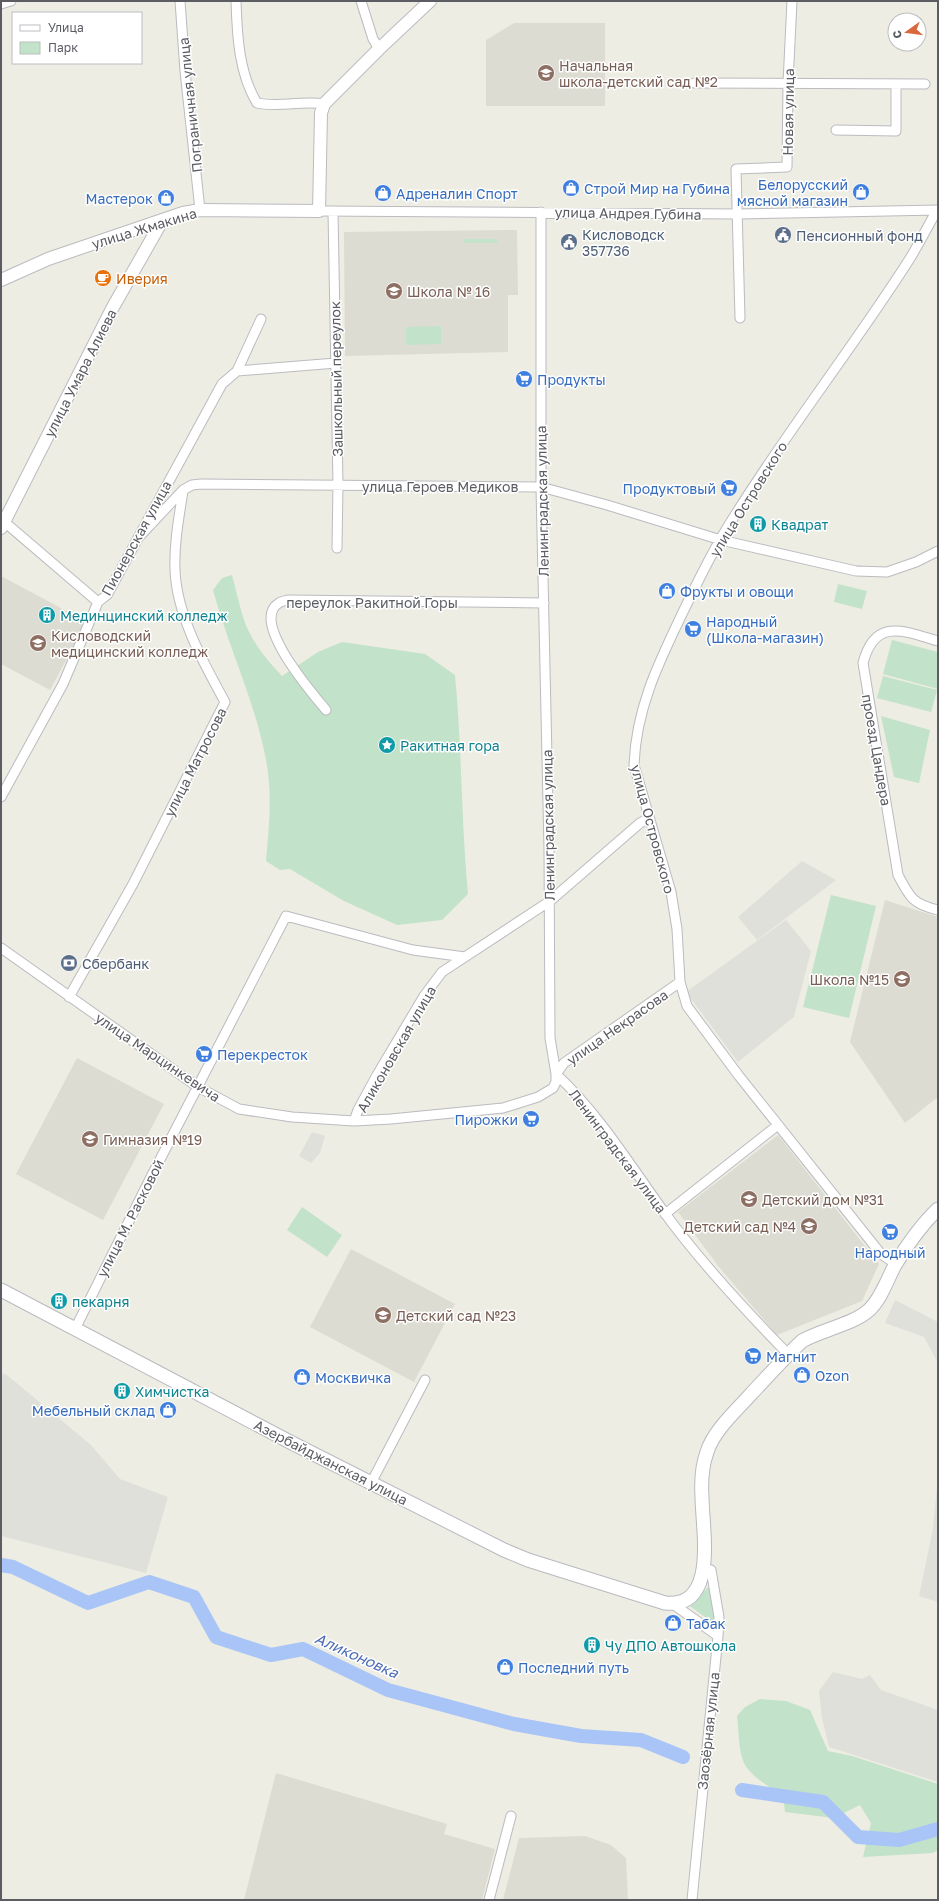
<svg xmlns="http://www.w3.org/2000/svg" width="939" height="1901" font-family="'Golos Text',sans-serif">
<style>
.industrial{fill:#e0e0db}
.education{fill:#dcdcd2}
.green{fill:#c2e2c9}
.lines{fill:none;stroke-linecap:round;stroke-linejoin:round}
.river{stroke:#a9c5f7;stroke-width:14}
.minor-casing{stroke:#bbbbc1;stroke-width:11}
.tertiary-casing{stroke:#bbbbc1;stroke-width:14}
.secondary-casing{stroke:#b9bac0;stroke-width:15}
.minor{stroke:#fff;stroke-width:9}
.tertiary{stroke:#fff;stroke-width:12}
.secondary{stroke:#fff;stroke-width:13}
.labels{text-anchor:middle;dominant-baseline:central;stroke-width:3;stroke-linejoin:round;paint-order:stroke}
.education-label{font-size:14px;fill:#785e54;stroke:#fff;text-anchor:start}
.street-label{font-size:14px;fill:#5b5d63;stroke:#fff}
.shop-label{font-size:14px;fill:#366cbe;stroke:#fff;text-anchor:start}
.service-label{font-size:14px;fill:#4e5e75;stroke:#fff;text-anchor:start}
.food-label{font-size:14px;fill:#c56008;stroke:#fff;text-anchor:start}
.culture-label{font-size:14px;fill:#0d838f;stroke:#fff;text-anchor:start}
.water-label{font-size:15px;font-style:italic;fill:#4e6cb8;stroke:#fff}
</style>
<rect width="100%" height="100%" fill="#edede3"/>
<path class="industrial" d="M802 861 836 880 757 940 738 917Z
M786 920 811 951 794 1017 738 1062 686 992Z
M312 1132 325 1136 320 1153 311 1163 299 1156Z
M895 1300 938 1322V1363L924 1337 885 1323Z
M1 1373 7 1375 91 1445 120 1479 168 1497 146 1573 1 1536Z
M938 1476V1602L919 1596 933 1528Z
M833 1672 862 1679 870 1675 881 1690 938 1710V1782L829 1747 822 1718 819 1691Z"/>
<path class="education" d="M514 23H605V106H486V40Z
M517 230 518 295H508V352L345 356 344 232Z
M1 576 87 622 50 690 1 664Z
M885 900 938 917V1097L905 1123 850 1042Z
M77 1058 164 1104 103 1220 16 1174Z
M778 1135 879 1264 862 1301 777 1335 719 1267 678 1212Z
M351 1249 455 1304 414 1382 310 1327Z
M276 1773 447 1824 444 1834 495 1849 482 1900H244Z
M585 1836 611 1845 626 1858 628 1900H503L519 1838Z"/>
<path class="green" d="M464 239H497V243H464Z
M441 326V344L406 345V327Z
M232 575C236 590 239 605 244 620 251 641 267 660 282 676L318 652 342 642 425 654 455 675C462 748 461 821 468 894L442 920 397 925 344 901 290 869 280 870 266 861C269 826 273 791 265 755 254 699 228 646 213 590L222 578Z
M838 584 867 591 862 609 834 602Z
M892 640 938 652V689L883 674Z
M883 676 937 690 931 712 877 698Z
M881 716 930 730 919 783 894 777Z
M831 895 876 906 849 1018 803 1007Z
M302 1207 342 1235 327 1257 287 1230Z
M710 1587 715 1620 713 1623 690 1606C692 1601 702 1594 707 1588Z
M760 1699 786 1701 810 1710 828 1751 852 1756 938 1784V1850L933 1853 863 1857 871 1823 860 1805 834 1818 785 1812 783 1795C770 1787 751 1777 744 1763 738 1749 739 1730 737 1716L745 1707Z"/>
<g class="lines">
<path class="river" d="M1 1565 13 1567 88 1603 149 1582 194 1597 216 1637 271 1655 303 1649 388 1690 514 1724 581 1736 641 1740 683 1757
M742 1790 823 1802 858 1837 899 1840 938 1829"/>
<g class="minor-casing">
<path id="minor" d="M180 1 185 71 200 210
M236 1C237 35 239 74 257 103 280 108 302 100 324 104
M361 1 373 39 379 49
M1 4 11 1
M694 83 925 84
M836 130 896 131V84
M319 211 737 214 938 210
M333 211 338 485 337 548
M740 318 736 169 787 167 788 83 792 1
M237 371 336 363
M1 519 98 602
M140 536 183 490 192 485 201 484 541 487 607 505 721 540 856 571 887 572 916 562 938 551
M938 641C904 631 875 617 863 663L898 875C910 898 913 904 938 910
M326 710C313 694 249 621 279 603 281 601 285 601 288 600L544 603
M1 797 63 684 98 602 107 595 222 384 237 371 261 319
M1 948 198 1087 239 1109 292 1117 354 1121 391 1119 503 1108 538 1097 553 1088 556 1082V1074L550 1038 549 849 541 487V212
M69 997 133 884 225 702C204 664 176 614 175 569 174 543 179 517 183 491
M556 1074C599 1114 630 1165 664 1212 701 1263 745 1310 788 1354
M556 1074 564 1063 680 982
M354 1121 358 1110 377 1075 424 996 442 972 550 901 640 823 649 818
M665 1214 778 1125
M896 1264 881 1254 739 1076 687 1006 680 982 677 929 671 892 634 765C636 709 658 664 682 614 699 579 716 544 737 512 791 426 854 346 909 260 919 244 928 226 937 210
M75 1329 152 1175 286 916 413 950 465 957
M371 1483 425 1380
M673 1604 718 1636
M489 1900 511 1816
M692 1900 718 1636 719 1617 711 1570 704 1569"/>
</g>
<g class="tertiary-casing">
<path id="tertiary" d="M1 280 48 259 183 213 200 210 319 211 321 113 324 104 379 49 430 1
M1 528 113 307 162 221"/>
</g>
<g class="secondary-casing">
<path id="secondary" d="M1 1290 292 1443 504 1550 528 1560 665 1603C719 1609 702 1528 702 1497 701 1482 702 1466 707 1452 714 1430 736 1411 751 1394 768 1376 784 1358 802 1341 821 1330 854 1324 869 1310 881 1299 887 1280 895 1265 906 1247 923 1223 938 1209"/>
</g>
<use href="#minor" class="minor"/>
<use href="#tertiary" class="tertiary"/>
<use href="#secondary" class="secondary"/>
</g>
<defs>
<g id="school-disc" transform="scale(0.9)"><circle r="9.5" fill="#8d6e63" stroke="#fff"/><path d="M0-5L7-2L0 1L-7-2ZM-4 1L0 2.5L4 1V4Q0 6-4 4Z" fill="#fff"/></g>
<g id="shop-disc" transform="scale(0.9)"><circle r="9.5" fill="#3f7fe0" stroke="#fff"/><path d="M-5-2.5h2.3a2.7 3.5 0 0 1 5.4 0H5L5.5 6h-11ZM-1.5-2.5h3a1.5 2.3 0 0 0-3 0Z" fill="#fff"/></g>
<g id="civic-disc" transform="scale(0.9)"><circle r="9.5" fill="#5c6f8a" stroke="#fff"/><path d="M-.6-6.5H3V-4.5H.6V-3L4-1V1h2V6H-6V1h2V-1L-.6-3ZM-1.2 2.5V6h2.4V2.5Z" fill="#fff"/></g>
<g id="cafe-disc" transform="scale(0.9)"><circle r="9.5" fill="#e8710a" stroke="#fff"/><path d="M-5.5-4.5H6V0H3Q3 3.5 0 3.5H-2.5Q-5.5 3.5-5.5 0ZM3-3.2v2h1.7v-2ZM-6 4.5H4V6H-6Z" fill="#fff"/></g>
<g id="supermarket-disc" transform="scale(0.9)"><circle r="9.5" fill="#3f7fe0" stroke="#fff"/><path d="M-6-5.5h2.5l.6 2H6L4.5 2H-2.5L-4.4-4H-6ZM-1.5 3.2a1.3 1.3 0 1 0 .1 0ZM3 3.2a1.3 1.3 0 1 0 .1 0Z" fill="#fff"/></g>
<g id="building-disc" transform="scale(0.9)"><circle r="9.5" fill="#0f9aa8" stroke="#fff"/><path d="M-4-6H4V6H1V3H-1V6H-4ZM-2.5-4.3h1.7v1.8h-1.7ZM.8-4.3h1.7v1.8H.8ZM-2.5-1h1.7V.8h-1.7ZM.8-1h1.7V.8H.8Z" fill="#fff"/></g>
<g id="university-disc" transform="scale(0.9)"><circle r="9.5" fill="#8d6e63" stroke="#fff"/><path d="M0-5L7-2L0 1L-7-2ZM-4 1L0 2.5L4 1V4Q0 6-4 4Z" fill="#fff"/></g>
<g id="sight-disc" transform="scale(0.9)"><circle r="9.5" fill="#0f9aa8" stroke="#fff"/><path d="M0-6L1.8-2.2L6-1.7L2.9 1.2L3.7 5.4L0 3.3L-3.7 5.4L-2.9 1.2L-6-1.7L-1.8-2.2Z" fill="#fff"/></g>
<g id="bank-disc" transform="scale(0.9)"><circle r="9.5" fill="#5c6f8a" stroke="#fff"/><path d="M-6-4H6V4H-6ZM0-2.3a2.3 2.3 0 1 0 0 4.6a2.3 2.3 0 1 0 0-4.6Z" fill="#fff"/></g>
</defs>
<g fill-rule="evenodd">
<use href="#school-disc" x="546" y="73"/>
<use href="#shop-disc" x="571" y="188"/>
<use href="#shop-disc" x="861" y="192"/>
<use href="#shop-disc" x="383" y="193"/>
<use href="#shop-disc" x="166" y="198"/>
<use href="#civic-disc" x="783" y="235"/>
<use href="#civic-disc" x="569" y="242"/>
<use href="#cafe-disc" x="103" y="278"/>
<use href="#school-disc" x="394" y="291"/>
<use href="#supermarket-disc" x="524" y="379"/>
<use href="#supermarket-disc" x="729" y="488"/>
<use href="#building-disc" x="758" y="524"/>
<use href="#shop-disc" x="667" y="591"/>
<use href="#building-disc" x="47" y="615"/>
<use href="#supermarket-disc" x="693" y="629"/>
<use href="#university-disc" x="38" y="643"/>
<use href="#sight-disc" x="387" y="745"/>
<use href="#bank-disc" x="69" y="963"/>
<use href="#school-disc" x="902" y="979"/>
<use href="#supermarket-disc" x="204" y="1054"/>
<use href="#supermarket-disc" x="531" y="1119"/>
<use href="#school-disc" x="90" y="1139"/>
<use href="#school-disc" x="749" y="1199"/>
<use href="#school-disc" x="809" y="1226"/>
<use href="#supermarket-disc" x="890" y="1232"/>
<use href="#building-disc" x="59" y="1301"/>
<use href="#school-disc" x="383" y="1315"/>
<use href="#supermarket-disc" x="753" y="1356"/>
<use href="#shop-disc" x="802" y="1375"/>
<use href="#shop-disc" x="302" y="1377"/>
<use href="#building-disc" x="122" y="1391"/>
<use href="#shop-disc" x="168" y="1410"/>
<use href="#shop-disc" x="673" y="1623"/>
<use href="#building-disc" x="592" y="1645"/>
<use href="#shop-disc" x="505" y="1667"/>
</g>
<g class="labels">
<g class="education-label">
<text x="559" y="65">Начальная<tspan x="559" dy="16">школа-детский сад №2</tspan></text>
<text x="407" y="291">Школа № 16</text>
<text x="51" y="635">Кисловодский<tspan x="51" dy="16">медицинский колледж</tspan></text>
<text x="889" y="979" text-anchor="end">Школа №15</text>
<text x="103" y="1139">Гимназия №19</text>
<text x="762" y="1199">Детский дом №31</text>
<text x="796" y="1226" text-anchor="end">Детский сад №4</text>
<text x="396" y="1315">Детский сад №23</text>
</g>
<g class="street-label">
<text transform="translate(190 105) rotate(-96)">Пограничная улица</text>
<text transform="translate(788 112) rotate(-89)">Новая улица</text>
<text transform="translate(628 213) rotate(1)">улица Андрея Губина</text>
<text transform="translate(144 228) rotate(-17)">улица Жмакина</text>
<text transform="translate(80 373) rotate(-63)">улица Умара Алиева</text>
<text transform="translate(336 379) rotate(-91)">Зашкольный переулок</text>
<text x="440" y="486">улица Героев Медиков</text>
<text transform="translate(748 499) rotate(-58)">улица Островского</text>
<text transform="translate(542 501) rotate(-91)">Ленинградская улица</text>
<text transform="translate(136 538) rotate(-61)">Пионерская улица</text>
<text x="372" y="602">переулок Ракитной Горы</text>
<text transform="translate(877 750) rotate(80)">проезд Цандера</text>
<text transform="translate(195 762) rotate(-63)">улица Матросова</text>
<text transform="translate(548 825) rotate(-91)">Ленинградская улица</text>
<text transform="translate(653 829) rotate(75)">улица Островского</text>
<text transform="translate(617 1027) rotate(-35)">улица Некрасова</text>
<text transform="translate(396 1049) rotate(-60)">Аликоновская улица</text>
<text transform="translate(158 1057) rotate(34)">улица Марцинкевича</text>
<text transform="translate(618 1151) rotate(53)">Ленинградская улица</text>
<text transform="translate(130 1218) rotate(-63)">улица М. Расковой</text>
<text transform="translate(331 1462) rotate(27)">Азербайджанская улица</text>
<text transform="translate(708 1731) rotate(-84)">Заозёрная улица</text>
</g>
<g class="shop-label">
<text x="848" y="184" text-anchor="end">Белорусский<tspan x="848" dy="16">мясной магазин</tspan></text>
<text x="584" y="188">Строй Мир на Губина</text>
<text x="396" y="193">Адреналин Спорт</text>
<text x="153" y="198" text-anchor="end">Мастерок</text>
<text x="537" y="379">Продукты</text>
<text x="716" y="488" text-anchor="end">Продуктовый</text>
<text x="680" y="591">Фрукты и овощи</text>
<text x="706" y="621">Народный<tspan x="706" dy="16">(Школа-магазин)</tspan></text>
<text x="217" y="1054">Перекресток</text>
<text x="518" y="1119" text-anchor="end">Пирожки</text>
<text x="890" y="1252" text-anchor="middle">Народный</text>
<text x="766" y="1356">Магнит</text>
<text x="815" y="1375">Ozon</text>
<text x="315" y="1377">Москвичка</text>
<text x="155" y="1410" text-anchor="end">Мебельный склад</text>
<text x="686" y="1623">Табак</text>
<text x="518" y="1667">Последний путь</text>
</g>
<g class="service-label">
<text x="582" y="234">Кисловодск<tspan x="582" dy="16">357736</tspan></text>
<text x="796" y="235">Пенсионный фонд</text>
<text x="82" y="963">Сбербанк</text>
</g>
<g class="food-label">
<text x="116" y="278">Иверия</text>
</g>
<g class="culture-label">
<text x="771" y="524">Квадрат</text>
<text x="60" y="615">Мединцинский колледж</text>
<text x="400" y="745">Ракитная гора</text>
<text x="72" y="1301">пекарня</text>
<text x="135" y="1391">Химчистка</text>
<text x="605" y="1645">Чу ДПО Автошкола</text>
</g>
<g class="water-label">
<text transform="translate(357 1655) rotate(24)">Аликоновка</text>
</g>
</g>
<rect width="939" height="1901" fill="none" stroke="#5b5d63" stroke-width="4"/>
<rect x="12" y="12" width="130" height="52" fill="#ffffff" stroke="#bdbec1"/>
<rect x="20" y="25" width="20" height="6" fill="#ffffff" stroke="#bdbec1"/>
<text x="48" y="32" font-size="12" fill="#5b5d63">Улица</text>
<rect x="20" y="42" width="20" height="12" fill="#c2e2c9" stroke="#bdbec1"/>
<text x="48" y="52" font-size="12" fill="#5b5d63">Парк</text>
<g transform="translate(907 32) rotate(256)"><circle r="19" fill="#ffffff" stroke="#bdbec1"/>
<path d="M0-3L7 15L0 10L-7 15Z" fill="#d9693d"/>
<text y="-6" font-size="11" font-weight="bold" text-anchor="middle" fill="#5b5d63">С</text>
</g>
</svg>
